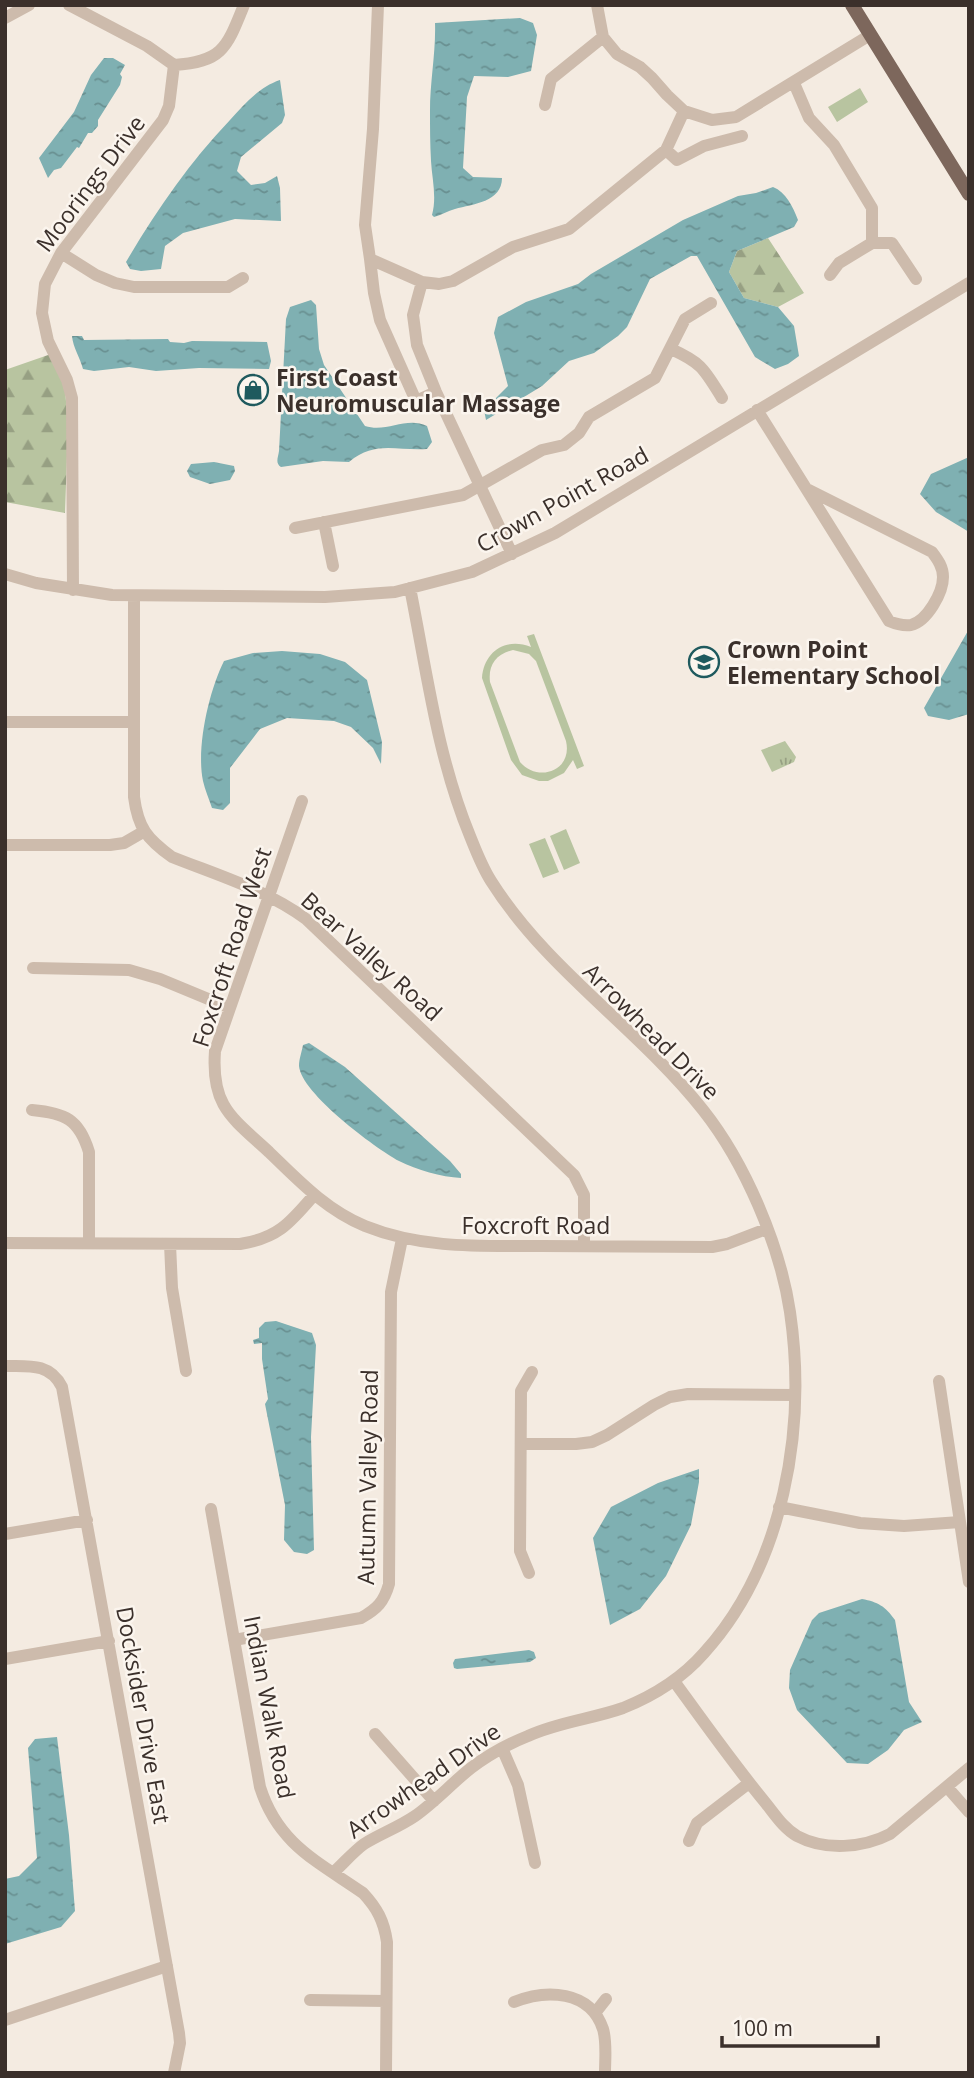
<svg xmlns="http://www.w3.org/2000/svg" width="974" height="2078" font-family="'Open Sans',sans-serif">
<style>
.forest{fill:url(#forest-firs)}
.park{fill:url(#park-tufts)}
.pitch{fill:#b8c4a0;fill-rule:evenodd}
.water{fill:url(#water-ripples)}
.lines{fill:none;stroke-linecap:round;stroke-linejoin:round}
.minor{stroke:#cdbbac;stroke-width:12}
.major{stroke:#7d675c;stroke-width:14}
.labels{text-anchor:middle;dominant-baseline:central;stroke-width:5;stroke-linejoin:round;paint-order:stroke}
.street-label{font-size:23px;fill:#3b302b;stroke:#fbf5ee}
.poi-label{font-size:23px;font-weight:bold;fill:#3b302b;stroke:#fbf5ee;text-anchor:start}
</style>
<defs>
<pattern id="forest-firs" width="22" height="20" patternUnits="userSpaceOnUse" patternTransform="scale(1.75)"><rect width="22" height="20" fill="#b8c4a0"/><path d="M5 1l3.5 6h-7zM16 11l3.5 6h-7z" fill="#97a083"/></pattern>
<pattern id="park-tufts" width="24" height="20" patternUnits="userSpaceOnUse" patternTransform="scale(1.75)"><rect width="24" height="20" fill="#b8c4a0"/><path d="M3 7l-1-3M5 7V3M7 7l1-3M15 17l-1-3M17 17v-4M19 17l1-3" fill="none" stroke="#97a083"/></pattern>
<pattern id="water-ripples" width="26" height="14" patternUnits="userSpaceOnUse" patternTransform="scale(1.75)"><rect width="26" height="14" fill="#7fb0b2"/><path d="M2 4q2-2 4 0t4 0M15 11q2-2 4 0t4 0" fill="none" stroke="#699091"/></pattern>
</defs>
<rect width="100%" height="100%" fill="#f4ebe1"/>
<path class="forest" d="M768 238 804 293 778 307 744 298 729 272 737 251Z
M51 354 65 388 68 428 65 513 5 502V370Z"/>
<path class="park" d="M785 741 796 757 794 762 772 772 761 750Z"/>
<path class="pitch" d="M860 88 868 102 837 122 828 107Z
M534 634 584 766 577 769 573 760 564 773 548 781H539L522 775 511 760 482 678C484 651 506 637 531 647L527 636ZM513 650 529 654 536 661 566 741C573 771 538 783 520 762L490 682C488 665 496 654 513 650Z
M566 829 580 863 564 870 550 836Z
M545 838 559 872 543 878 529 844Z"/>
<path class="water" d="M520 18 533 23 537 35 531 71 508 77 474 76 467 97 463 168 473 177 502 178C502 202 473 204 455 209 448 211 441 215 434 217L432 215C437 197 432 179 431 161 430 144 430 127 430 111 430 81 436 52 435 23Z
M104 58H113L125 65 120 74 122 77 120 85 98 120V126L92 133H88L79 148 77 147 61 168 54 170 48 178 39 158 74 112 91 75Z
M280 80 285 115 282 123 241 157 237 171 251 185 265 183 277 176 280 188 281 221 235 219 183 233 165 246 161 269 141 271 130 269 126 262C156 211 189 163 230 120 245 104 259 87 280 80Z
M773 187C786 192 793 207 798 220L794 227 737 251 729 272 744 298 778 307 794 326 799 356 788 364 775 369 755 357 701 263 697 256H691L650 279 627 327 618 336 594 353 569 361 542 386 486 420 484 410 508 386 494 333 498 317 526 302 578 284 591 274 683 220 738 196 756 193Z
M311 300 316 305 319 349 324 365 365 426C387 433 406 416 427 426L432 442 427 449C396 451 375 440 349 462L323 461 281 467C275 463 278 458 279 451L286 319 290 307Z
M72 336H82L84 340 168 339 170 342 184 343 192 341 267 342 271 361 269 369 199 368 156 371 129 367 94 371 83 369C80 357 73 348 72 336Z
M969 457V532L936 512 920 494 931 474Z
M214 462 234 466 235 471 230 480 210 484 190 477 187 471 191 464Z
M969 629V714L949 720 928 716 924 708Z
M282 651 320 654 345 662 367 680 382 742 381 764 373 748 351 727 334 721 287 718 260 729 230 768V803L223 810 212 808C209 799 205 790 203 781 196 747 209 691 224 661L253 653Z
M309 1043 345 1067 450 1161 461 1174V1178C441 1177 417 1170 399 1161 375 1148 301 1093 299 1066 299 1059 302 1051 303 1045Z
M276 1321 312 1333 316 1345 311 1437 314 1550 307 1554 294 1552 284 1540 285 1505 265 1404 268 1399 262 1359V1343L254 1344 253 1340 259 1338V1328L265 1322Z
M699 1469V1482L691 1525 666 1576 640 1609 610 1625 593 1538 611 1507 658 1483Z
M862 1599C878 1602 885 1606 895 1620L909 1702 922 1722 904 1730 888 1750 868 1764 847 1763 797 1710 789 1688 790 1670 812 1620 819 1613Z
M529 1650 534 1652 536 1658 530 1662 457 1669 454 1668 453 1663 455 1659Z
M57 1737 69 1835 75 1911 61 1927 5 1944V1879L19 1876 37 1858 28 1748 35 1739Z"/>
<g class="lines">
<path class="minor" d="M69 5 147 46 174 65
M378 5 373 129 365 225 370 259 422 282 439 284 453 281 513 247 569 229 666 150 684 111
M597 5 603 37 617 54 640 67 652 78 667 95 684 111 712 120 736 117 870 35
M5 18 29 5
M174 65C223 62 227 47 244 5
M794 83 809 118 834 145 872 208V243
M545 105 551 79 603 37
M666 150 677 160 704 146 742 136
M872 243H892L916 279
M61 253 96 275 115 283 134 287H228L243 278
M370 259 374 293 380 320 416 401 436 392
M830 275 839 263 872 243
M422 282 413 315 417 345 436 392 512 554
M671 349C702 363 704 369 722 398
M757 410 889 621C896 624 903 626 911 625 927 621 943 593 943 577 943 567 938 560 932 552L807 489
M324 522 333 566
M295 528 463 495 542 450 564 445 579 433 589 417 655 378 685 319 711 303
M5 574 36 583 112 595 325 597 395 592 472 572 555 533 969 283
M73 590 72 398 67 380 48 341 42 313 45 284 61 253 163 120 169 106 174 65
M134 596V797C138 828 147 839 172 857 217 875 267 890 306 919L574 1175 584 1195V1246
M5 722H133
M302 801 215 1051C211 1106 231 1117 269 1152 298 1180 326 1210 365 1226 422 1249 481 1246 542 1246 598 1246 655 1247 712 1247L727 1244 766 1229
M5 845H110L124 843 143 832
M33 968 129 970 160 979 230 1008
M32 1110C65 1113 79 1119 89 1152V1243
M5 1243 240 1244C278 1238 290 1223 314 1195
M170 1244 172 1288 186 1371
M5 1366C29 1366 50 1363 62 1387L179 2033 180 2043 174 2073
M939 1381 969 1582
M521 1444H576L592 1442 607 1435 654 1405 670 1397 688 1394 794 1395
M779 1507 860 1523 904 1526 960 1522
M211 1509 260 1787C278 1844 317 1861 363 1893 377 1908 384 1921 387 1942L386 2073
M5 1534 87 1520
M529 1573 520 1551 521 1391 532 1372
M234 1640 361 1618C377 1609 384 1602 389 1584L391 1292 402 1239
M5 1659 109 1641
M674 1681C703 1721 732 1762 764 1801 774 1813 783 1828 797 1836 825 1851 863 1848 890 1834L969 1768
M375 1734 434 1801
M502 1748 518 1785 535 1863
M947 1787 969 1812
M689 1841 697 1823 749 1783
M334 1872C344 1863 353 1852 364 1844 380 1834 399 1827 415 1816 435 1802 452 1783 471 1768 488 1755 508 1744 528 1736 558 1722 592 1719 623 1708 653 1696 683 1677 704 1653 784 1565 807 1428 790 1312 780 1245 745 1163 703 1110 638 1028 547 970 491 881 482 867 476 851 470 836 437 756 427 672 410 588
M310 2000 386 2001
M514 2002C546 1989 590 1990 603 2029 607 2042 605 2059 605 2073
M595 2013 606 1999
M5 2020 167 1966"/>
<path class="major" d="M852 5 969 194"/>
</g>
<defs>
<g id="shop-ring" transform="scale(1.575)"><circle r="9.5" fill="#fbf5ee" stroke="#1f5a5e" stroke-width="1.5"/><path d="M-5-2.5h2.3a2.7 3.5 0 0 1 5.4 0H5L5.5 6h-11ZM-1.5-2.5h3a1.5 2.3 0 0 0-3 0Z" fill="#1f5a5e"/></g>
<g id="school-ring" transform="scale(1.575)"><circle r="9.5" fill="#fbf5ee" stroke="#1f5a5e" stroke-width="1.5"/><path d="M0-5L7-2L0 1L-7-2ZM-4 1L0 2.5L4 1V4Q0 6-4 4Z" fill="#1f5a5e"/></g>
</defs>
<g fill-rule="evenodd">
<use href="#shop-ring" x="253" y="390"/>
<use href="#school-ring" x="704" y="662"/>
</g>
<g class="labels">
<g class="street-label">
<text transform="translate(90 183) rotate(-53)">Moorings Drive</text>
<text transform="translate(562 499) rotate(-29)">Crown Point Road</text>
<text transform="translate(231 947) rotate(-72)">Foxcroft Road West</text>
<text transform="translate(372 956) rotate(42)">Bear Valley Road</text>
<text transform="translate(652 1031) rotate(45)">Arrowhead Drive</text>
<text x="536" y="1225">Foxcroft Road</text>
<text transform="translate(367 1477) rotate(-89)">Autumn Valley Road</text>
<text transform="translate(270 1707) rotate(79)">Indian Walk Road</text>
<text transform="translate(144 1715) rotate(80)">Docksider Drive East</text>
<text transform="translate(423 1780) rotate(-35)">Arrowhead Drive</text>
</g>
<g class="poi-label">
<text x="276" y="377">First Coast<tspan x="276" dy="26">Neuromuscular Massage</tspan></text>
<text x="727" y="649">Crown Point<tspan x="727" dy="26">Elementary School</tspan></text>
</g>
</g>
<rect width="974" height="2078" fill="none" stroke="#3b302b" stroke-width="14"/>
<path d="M722 2036v10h156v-10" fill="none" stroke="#3b302b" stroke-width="3.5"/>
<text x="732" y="2036" font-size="21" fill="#3b302b" stroke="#fbf5ee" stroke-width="5" paint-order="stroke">100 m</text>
</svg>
